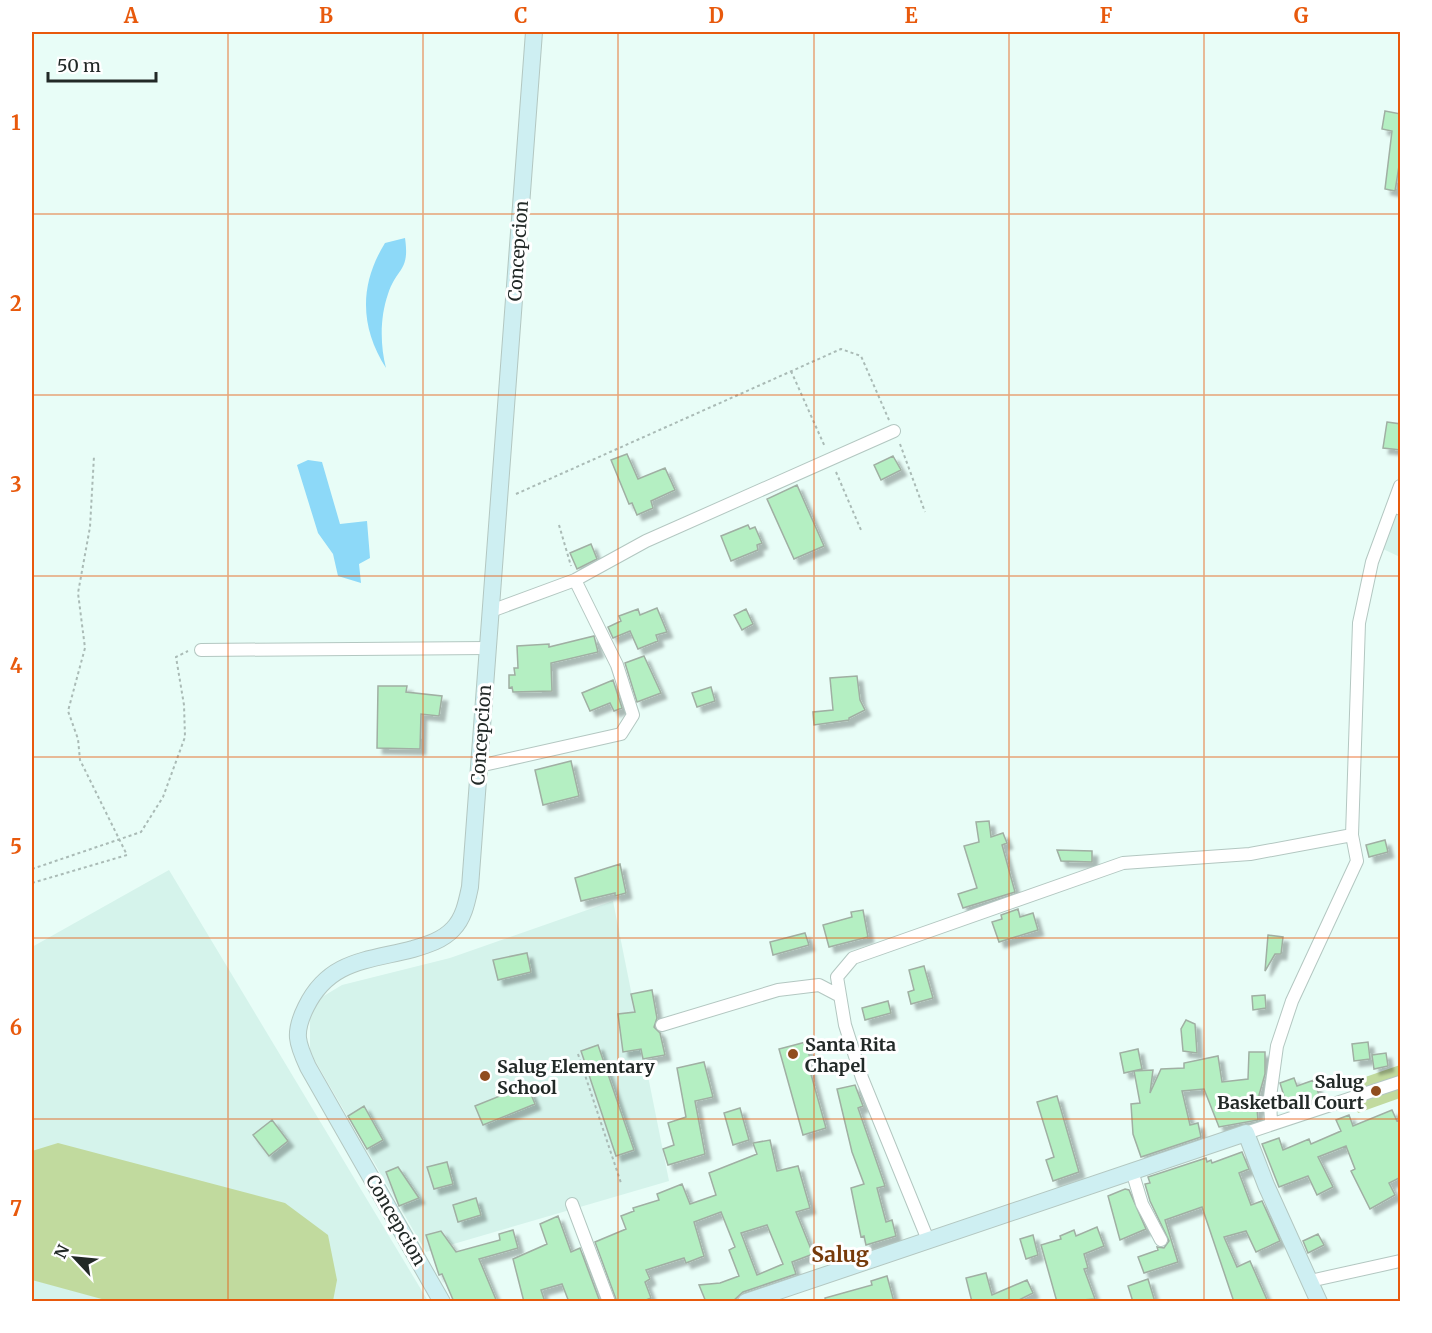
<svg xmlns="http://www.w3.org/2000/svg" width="1432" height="1333" font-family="Merriweather,serif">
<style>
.built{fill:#d5f3eb}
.green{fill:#c1da9e}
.water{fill:#8dd9f8}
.building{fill:#b4efc2;stroke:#a0afa3;stroke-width:1.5;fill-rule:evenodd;filter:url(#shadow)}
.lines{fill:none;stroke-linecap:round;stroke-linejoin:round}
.lane-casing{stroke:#b3c7c1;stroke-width:8}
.street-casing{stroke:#b3c7c1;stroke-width:14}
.secondary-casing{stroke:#b3c7c1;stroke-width:18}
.path{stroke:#aabbb6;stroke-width:2;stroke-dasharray:3 3;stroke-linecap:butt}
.lane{stroke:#fff;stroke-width:6}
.street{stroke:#fff;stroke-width:12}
.secondary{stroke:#ceeff2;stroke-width:16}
.grid{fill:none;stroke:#e8590c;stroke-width:1.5;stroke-opacity:0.55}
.poi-dot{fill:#904d1e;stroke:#fff;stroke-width:2}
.labels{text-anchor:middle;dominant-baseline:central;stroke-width:6;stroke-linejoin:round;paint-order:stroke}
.street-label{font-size:18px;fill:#222927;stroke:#fff}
.poi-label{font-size:18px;font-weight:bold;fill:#222927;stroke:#fff;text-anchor:start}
.quarter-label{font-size:21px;font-weight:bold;fill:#763a0b;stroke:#fff}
.neatline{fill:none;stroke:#e8590c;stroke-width:2}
.grid-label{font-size:20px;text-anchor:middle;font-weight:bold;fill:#e8590c}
</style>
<defs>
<filter id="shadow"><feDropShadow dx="5.5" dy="5.5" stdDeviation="1.5" flood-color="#0004"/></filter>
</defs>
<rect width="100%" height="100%" fill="#e8fdf7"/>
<path class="built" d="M1400 506V557L1383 549Z
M169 870 428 1301H32V947Z
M613 901 669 1181 426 1252 310 1052V1015L322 997 342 985 450 958Z"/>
<path class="green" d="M1400 1065V1098L1358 1113 1348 1083Z
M58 1143 285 1203 328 1235 337 1280 333 1301H109L32 1280V1151Z"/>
<path class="water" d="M405 238C410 272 397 267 388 294 380 317 380 345 386 368 360 327 359 285 385 243Z
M308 460 322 462 340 524 367 521 370 558 359 564 361 583 338 576 333 554 318 533 297 465Z"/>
<path class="building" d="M1385 111 1401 114V153L1395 191 1385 189 1392 131 1382 129Z
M1387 422 1401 424V450L1383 448Z
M627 454 638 479 665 468 675 490 651 501 653 508 637 515 632 503 629 504 611 460Z
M893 456 901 470 881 480 874 465Z
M797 485 824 546 794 559 767 499Z
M748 525 750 529 755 527 762 543 757 545 758 550 731 561 721 536Z
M591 544 597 559 577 569 570 553Z
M657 608 667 632 656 635 658 641 638 649 630 631 613 638 608 627 621 621 619 616 638 609 640 615Z
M746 609 753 624 742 630 734 615Z
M594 636 598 652 551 663 552 691 513 692 512 687 509 688V675H515L514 668H518L517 646 549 644V647Z
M644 656 661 693 637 702 625 663Z
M857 676 860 700 865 710 849 718V720L814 725 813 712 833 710 830 678Z
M613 680 622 708 614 711 610 703 590 711 582 693Z
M378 686H407L406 692 442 696 439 716 421 714 420 749 377 748Z
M711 687 715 701 697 707 692 693Z
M571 761 579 796 543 805 535 770Z
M989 821 991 837 1003 833 1007 843 1002 845 1015 892 963 908 958 894 977 888 964 846 979 842 976 822Z
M1385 840 1388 852 1369 857 1366 845Z
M1057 850 1092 851V862L1061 861Z
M620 864 626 893 615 896V893L581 901 575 878Z
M1018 909 1020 917 1033 913 1038 930 999 942 992 922 1002 919 1001 915Z
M863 910 868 937 829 947 823 925 852 917 851 912Z
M805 933 809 945 773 955 770 942Z
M1268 935 1283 937 1281 954H1275L1265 971Z
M527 953 531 972 498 980 493 960Z
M924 966 933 998 911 1004 908 992 914 990 909 970Z
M652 990 657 1018 654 1027 660 1033 665 1055 643 1059 641 1049 623 1052 618 1014 635 1012 631 994Z
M1265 995 1266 1008 1253 1010 1252 996Z
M888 1001 891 1013 865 1020 862 1008Z
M1186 1020 1195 1024 1197 1053 1183 1051 1181 1029Z
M806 1042 810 1059 807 1060 826 1128 803 1135 779 1049Z
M1368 1042 1370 1059 1354 1061 1352 1044Z
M598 1045 634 1150 616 1156 581 1051Z
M1138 1049 1142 1069 1124 1073 1120 1053Z
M1249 1052H1265V1074L1259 1095 1261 1109H1257L1258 1120 1219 1127 1204 1089 1182 1091 1190 1125 1198 1123 1201 1137 1141 1157 1133 1134 1131 1104 1140 1103 1134 1071 1153 1070 1150 1093 1161 1069 1184 1068V1063L1218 1056 1222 1082 1248 1079Z
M1386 1053 1388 1066 1374 1069 1372 1055Z
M704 1062 713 1097 695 1101 705 1154 668 1165 663 1149 674 1145 668 1123 686 1117 677 1068Z
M1294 1078 1297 1086 1314 1080 1320 1098 1308 1102 1307 1099 1287 1106 1280 1083Z
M527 1085 535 1104 483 1125 475 1106Z
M855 1085 863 1106 858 1108 885 1186 877 1188 886 1222 892 1220 896 1236 866 1245 864 1236 861 1237 851 1188 864 1184 852 1152 837 1089Z
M1057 1096 1079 1172 1053 1181 1046 1160 1054 1157 1037 1102Z
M364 1106 383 1140 367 1149 348 1116Z
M740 1108 749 1140 733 1145 724 1113Z
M1392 1110 1397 1121 1401 1120V1177L1389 1183 1395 1195 1370 1209 1351 1171 1355 1169 1346 1146 1318 1157 1333 1187 1317 1195 1308 1176 1279 1187 1262 1144 1279 1138 1283 1150 1309 1139 1311 1144 1341 1131 1336 1120 1349 1115 1353 1126Z
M272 1120 288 1141 269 1156 253 1135Z
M770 1140 777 1171 798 1166 810 1208 796 1212 813 1254 792 1262 796 1274 743 1292 732 1302H706L699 1285 720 1283 739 1276 729 1250 735 1247 721 1212 694 1222 704 1256 686 1263 684 1258 646 1270 650 1279 645 1282 651 1298 641 1302H617L595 1242 626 1229 621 1216 634 1211 633 1208 659 1200 657 1194 682 1184 690 1204 716 1195 709 1173 757 1154 753 1143ZM767 1225 783 1264 757 1275 741 1233Z
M1242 1152 1249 1169 1239 1173 1251 1205 1262 1201 1280 1241 1256 1252 1246 1231 1224 1237 1237 1267 1250 1261 1268 1302H1234L1202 1207 1165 1220 1178 1262 1144 1273 1138 1257 1158 1250 1157 1247 1164 1248 1169 1241 1150 1201 1145 1184 1150 1183 1148 1177 1206 1158 1207 1162 1211 1160 1212 1163Z
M447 1162 453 1184 434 1189 427 1167Z
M398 1167 419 1198 399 1206 386 1172Z
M1125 1189 1129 1190 1146 1229 1120 1240 1108 1196Z
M476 1198 481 1215 458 1222 453 1205Z
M558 1216 571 1252 580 1248 600 1302H569L562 1284 541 1290 545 1302H524L513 1259 547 1244 540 1224Z
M1097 1227 1104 1246 1084 1254 1088 1268 1084 1269 1095 1299 1057 1302 1041 1245 1061 1239 1060 1236 1074 1230 1076 1236Z
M513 1230 518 1248 479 1259 497 1302H454L442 1274 439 1275 426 1235 441 1231 456 1252 500 1240 499 1234Z
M1318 1234 1324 1245 1308 1253 1303 1241Z
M1033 1235 1038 1255 1026 1259 1020 1239Z
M986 1273 992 1295 1027 1280 1033 1293 1015 1302H972L966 1278Z
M887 1276 894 1302H826L825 1298 872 1285 871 1281Z
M1148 1279 1155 1302H1133L1128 1286Z"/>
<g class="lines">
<g class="lane-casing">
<path id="lane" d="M1392 508 1400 512"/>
</g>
<g class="street-casing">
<path id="street" d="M491 611 575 580 646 541 894 431
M201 650 488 648
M479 766 621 734 633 715 617 665 575 580
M662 1025 778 990 819 985 840 996
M1271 1124 1270 1097 1277 1046 1292 1001 1357 861 1352 835 1359 623 1372 562 1400 486
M1246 1133 1400 1082
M1132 1171 1142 1204 1161 1240
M572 1204 609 1302
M928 1240 862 1078 845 1025 837 977 853 958 1123 863 1250 854 1352 835
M1310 1281 1400 1261"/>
</g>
<g class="secondary-casing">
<path id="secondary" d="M442 1302 308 1067C297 1043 293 1033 306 1007 329 960 367 961 413 949 427 945 443 940 453 929 464 918 467 901 470 887L534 32
M746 1302 1246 1133 1266 1185 1319 1302"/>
</g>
<path class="path" d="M791 371 825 447
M900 444 925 512
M836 472 861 530
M516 494 841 349 861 356 889 420
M559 525 571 566
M32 869 141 832 163 797 185 737 184 705 176 657 188 651
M32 883 127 855 80 760 78 739 68 711 85 648 78 593 90 527 94 456
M578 1054 621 1183"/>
<use href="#lane" class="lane"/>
<use href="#street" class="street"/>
<use href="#secondary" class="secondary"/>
</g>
<path class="grid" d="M228 32V1302M423 32V1302M618 32V1302M814 32V1302M1009 32V1302M1204 32V1302M32 214H1400M32 395H1400M32 576H1400M32 757H1400M32 938H1400M32 1119H1400"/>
<g class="poi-dot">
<circle cx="793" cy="1054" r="6"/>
<circle cx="485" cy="1076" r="6"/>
<circle cx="1376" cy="1091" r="6"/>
</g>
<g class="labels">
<g class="street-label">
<text transform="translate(518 251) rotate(-86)">Concepcion</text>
<text transform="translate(481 735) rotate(-86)">Concepcion</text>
<text transform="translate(396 1220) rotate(60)">Concepcion</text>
</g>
<g class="poi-label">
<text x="805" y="1044">Santa Rita<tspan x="805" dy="21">Chapel</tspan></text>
<text x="497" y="1066">Salug Elementary<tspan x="497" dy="21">School</tspan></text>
<text x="1364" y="1081" text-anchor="end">Salug<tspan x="1364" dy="21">Basketball Court</tspan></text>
</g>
<g class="quarter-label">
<text x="840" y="1254">Salug</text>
</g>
</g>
<rect width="1432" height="1333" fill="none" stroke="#ffffff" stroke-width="66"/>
<g transform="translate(75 1258) rotate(296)" stroke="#ffffff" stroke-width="4.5" paint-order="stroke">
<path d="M0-4.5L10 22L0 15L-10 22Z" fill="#222927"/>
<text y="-9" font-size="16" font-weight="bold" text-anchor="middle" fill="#222927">N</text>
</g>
<path d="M48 72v9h108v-9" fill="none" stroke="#222927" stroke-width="3"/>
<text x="57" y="72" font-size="18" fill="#222927" stroke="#ffffff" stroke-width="4.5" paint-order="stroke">50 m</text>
<rect x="33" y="33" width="1366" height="1267" class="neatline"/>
<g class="grid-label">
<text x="131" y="23">A</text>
<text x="326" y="23">B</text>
<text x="521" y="23">C</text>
<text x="716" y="23">D</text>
<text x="911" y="23">E</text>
<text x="1106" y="23">F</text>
<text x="1301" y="23">G</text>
<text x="16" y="130">1</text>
<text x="16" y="311">2</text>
<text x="16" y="492">3</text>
<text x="16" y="673">4</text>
<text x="16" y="854">5</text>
<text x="16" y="1035">6</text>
<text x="16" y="1216">7</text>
</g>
</svg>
